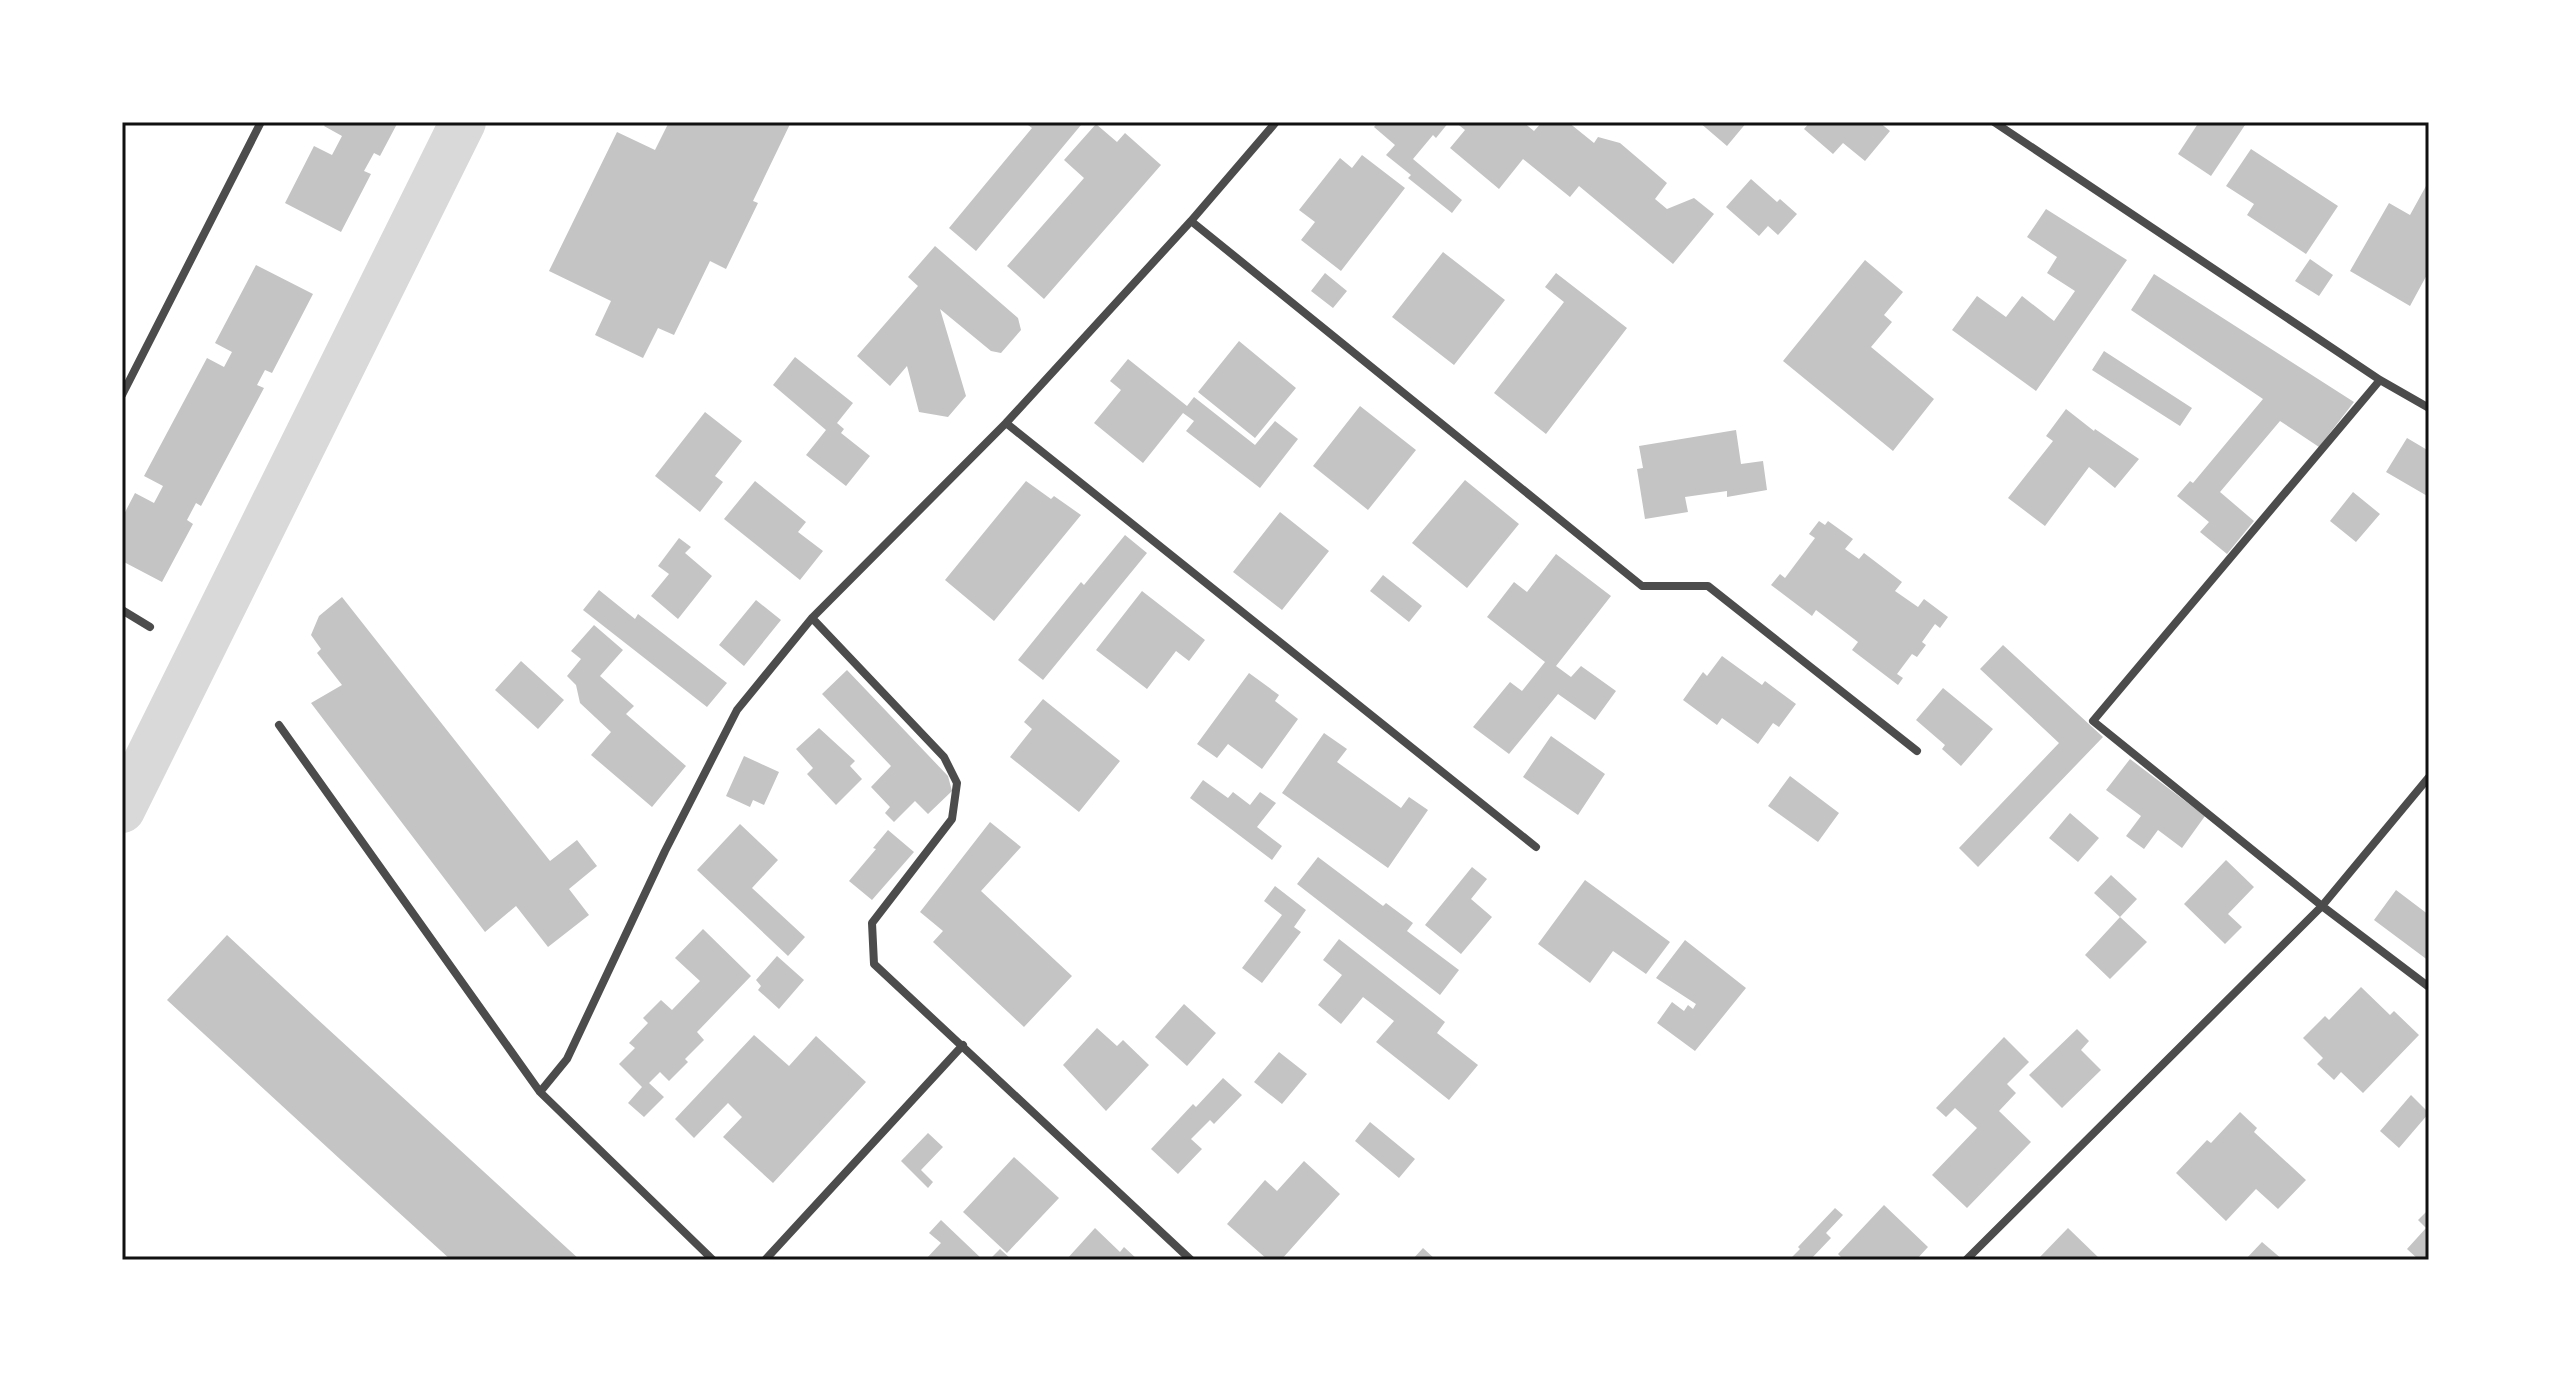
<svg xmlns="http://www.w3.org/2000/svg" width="2551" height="1382" font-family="'PT Sans Narrow',sans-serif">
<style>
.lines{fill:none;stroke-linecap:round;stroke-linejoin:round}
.canal{stroke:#d9d9d9;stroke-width:46}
.building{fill:#c4c4c4}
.minor{stroke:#4c4c4c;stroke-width:8}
.neatline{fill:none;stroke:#111;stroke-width:3}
</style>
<rect width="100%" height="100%" fill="#fff"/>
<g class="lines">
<path class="canal" d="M122 810 463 122"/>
</g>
<path class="building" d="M327 122H398L380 156 374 153 364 171 371 174 341 232 285 203 314 146 332 155 342 136 324 126Z
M669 122H791L753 201 758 203 726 269 710 261 674 335 658 328 643 358 595 335 611 301 549 271 617 132 655 150Z
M1024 122H1078L1081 125 976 251 949 228 1032 128Z
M1378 122H1449L1436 138 1433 135 1413 159 1462 200 1452 213 1408 178 1411 175 1386 155 1395 145 1374 127Z
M1455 122H1523L1534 131 1542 122H1568L1594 143 1598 137 1620 143 1667 183 1655 199 1667 209 1694 198 1714 214 1673 264 1579 186 1570 197 1523 159 1499 189 1450 148 1465 130Z
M1699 122H1747L1727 146Z
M1810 122H1879L1890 131 1865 161 1843 143 1833 154 1804 129Z
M2199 122H2247L2211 176 2178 154Z
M1096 124 1117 142 1125 133 1161 165 1044 299 1007 266 1084 178 1064 160Z
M2251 149 2338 206 2306 254 2247 215 2254 204 2226 186Z
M1362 155 1405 188 1341 271 1301 240 1315 222 1299 210 1340 158 1352 168Z
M1751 179 1777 202 1780 199 1797 214 1778 235 1768 226 1759 236 1726 207Z
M2426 186 2429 187V271L2410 306 2350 271 2389 203 2410 215Z
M2046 209 2127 260 2036 391 1952 330 1977 296 2006 317 2022 296 2054 321 2075 291 2047 273 2057 257 2027 237Z
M935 246 1018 318 1021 330 1001 353 991 351 940 309 966 396 948 417 919 412 907 366 890 386 857 356 918 286 908 277Z
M1443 252 1505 300 1454 365 1392 317Z
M2310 259 2333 275 2319 296 2295 281Z
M1865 260 1903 292 1884 315 1892 322 1871 347 1934 399 1893 451 1783 361Z
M256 265 313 294 272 373 265 370 257 385 264 388 201 506 196 503 187 520 193 524 162 582 122 561V518L135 493 154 503 163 486 144 476 207 358 224 367 232 352 215 343Z
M1325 273 1347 291 1333 308 1311 291Z
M1556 273 1627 328 1546 434 1494 393 1564 302 1545 287Z
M2154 274 2354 402 2319 447 2280 421 2220 492 2254 521 2227 554 2200 532 2209 522 2177 496 2190 481 2193 483 2263 399 2131 310Z
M1239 341 1296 388 1255 438 1198 392Z
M2104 351 2192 408 2180 426 2092 370Z
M795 357 853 403 837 423 844 429 841 433 870 456 846 486 806 455 826 430 773 385Z
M1128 359 1187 406 1194 397 1255 445 1275 421 1298 439 1260 488 1186 431 1194 421 1183 413 1143 463 1094 423 1121 390 1110 381Z
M1360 406 1416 450 1368 510 1313 466Z
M2066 409 2094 431 2095 429 2139 459 2115 488 2089 467 2045 526 2008 498 2053 441 2046 436Z
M705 412 742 441 715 476 723 482 700 512 655 476Z
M1736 430 1741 464 1763 461 1767 490 1727 497V491L1685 497 1688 512 1645 519 1637 469 1643 468 1639 446Z
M2407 438 2429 451V497L2386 472Z
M1465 480 1519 524 1467 588 1412 543Z
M755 481 806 522 798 532 823 551 800 580 724 519Z
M1026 481 1051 499 1054 496 1081 515 994 621 945 580Z
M2353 492 2380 514 2356 542 2330 521Z
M1280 512 1329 551 1282 610 1233 572Z
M1819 521 1825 525 1828 521 1853 539 1845 549 1859 559 1864 553 1902 582 1895 591 1918 607 1924 599 1948 617 1940 628 1935 624 1922 642 1926 645 1917 657 1912 654 1897 674 1903 678 1898 685 1852 650 1858 642 1816 610 1812 616 1771 585 1780 574 1785 578 1815 538 1809 534Z
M1125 535 1147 553 1043 680 1018 660 1081 582 1084 585Z
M679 538 691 547 685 553 712 576 678 619 651 596 669 574 658 566Z
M1556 554 1611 596 1556 666 1571 677 1581 666 1616 691 1595 720 1558 694 1509 754 1473 727 1510 682 1522 691 1545 662 1487 617 1514 582 1527 592Z
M1383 575 1422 606 1409 622 1370 591Z
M599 590 635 619 638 614 727 683 707 707 583 610Z
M1142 591 1205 640 1189 661 1176 651 1147 689 1096 650Z
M342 597 550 861 577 840 597 866 569 889 589 915 548 947 516 906 485 932 311 703 342 685 317 653 321 649 311 635 319 616Z
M756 600 781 620 744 666 719 645Z
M594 625 623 650 600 676 634 706 626 714 686 766 652 807 591 755 611 732 580 703 576 685 567 676 581 659 571 651Z
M2003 645 2103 737 1978 867 1959 848 2059 743 1980 669Z
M1722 656 1762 685 1765 681 1796 704 1779 727 1773 723 1758 744 1722 718 1717 725 1683 700 1703 672 1707 676Z
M521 661 564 700 538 729 495 690Z
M847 670 948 776 952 791 928 814 915 801 894 822 885 813 890 807 871 787 891 766 822 694Z
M1249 673 1279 695 1275 701 1298 719 1262 769 1228 744 1217 758 1197 744Z
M1943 688 1993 729 1961 766 1942 749 1945 745 1916 720Z
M1043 699 1120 761 1079 812 1010 757 1032 729 1024 722Z
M819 728 855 761 850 766 862 779 836 805 807 774 813 768 796 749Z
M1324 733 1347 749 1337 762 1401 808 1409 797 1428 810 1388 868 1282 793Z
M1551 736 1605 774 1578 815 1523 777Z
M744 756 779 772 764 805 753 800 750 807 726 796Z
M2130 759 2205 816 2182 848 2158 830 2144 849 2126 836 2141 816 2106 790Z
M1790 776 1839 813 1818 842 1768 806Z
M1203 780 1228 798 1233 792 1250 805 1260 792 1276 803 1257 827 1282 846 1272 860 1190 798Z
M2070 813 2099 838 2078 862 2049 838Z
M990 822 1021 847 981 891 1072 976 1024 1027 933 942 943 931 920 912Z
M740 824 778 860 752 888 805 937 788 956 697 870Z
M888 830 914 852 872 900 849 881 876 849 873 848Z
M1318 857 1383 906 1386 903 1413 923 1407 931 1459 970 1440 995 1297 884Z
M2226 860 2254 887 2228 914 2242 927 2225 944 2184 904Z
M1472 867 1487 879 1471 899 1492 917 1461 954 1425 925Z
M2111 875 2137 899 2120 917 2147 942 2110 979 2085 955 2120 917 2094 893Z
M1585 880 1670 942 1646 974 1613 951 1590 983 1538 944Z
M1275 886 1306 910 1294 927 1301 932 1262 983 1242 968 1282 915 1264 901Z
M2396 890 2429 915V961L2374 920Z
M703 929 751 976 697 1032 704 1040 685 1059 688 1062 669 1081 660 1072 649 1083 664 1097 644 1117 628 1103 642 1087 619 1064 635 1048 629 1043 648 1023 643 1018 661 1000 672 1010 700 981 675 958Z
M227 935 315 1017 580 1260H451L341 1160 167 1000Z
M1339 939 1445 1022 1437 1033 1478 1065 1449 1100 1376 1042 1394 1021 1363 997 1341 1024 1318 1005 1342 975 1323 960Z
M1685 940 1746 988 1695 1051 1657 1023 1672 1002 1684 1011 1688 1005 1693 1009 1696 1004 1656 978Z
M777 956 804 980 779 1009 758 990 761 986 756 980Z
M2361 987 2390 1015 2394 1011 2419 1035 2363 1093 2341 1072 2334 1080 2317 1064 2323 1058 2303 1038 2325 1016 2329 1020Z
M1184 1004 1216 1033 1187 1066 1155 1037Z
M1097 1028 1117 1046 1123 1040 1149 1065 1106 1111 1063 1065Z
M2077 1029 2089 1041 2081 1050 2101 1070 2062 1108 2029 1075Z
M754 1035 789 1066 816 1036 866 1082 773 1183 723 1137 742 1117 728 1103 694 1138 675 1119Z
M2004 1037 2029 1062 2007 1084 2016 1093 1999 1111 2031 1142 1967 1208 1932 1175 1977 1128 1955 1108 1946 1117 1936 1108Z
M1279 1052 1307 1074 1282 1104 1254 1082Z
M1223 1078 1242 1095 1214 1124 1210 1120 1191 1139 1202 1149 1178 1174 1151 1149 1193 1104 1196 1107Z
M2411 1095 2429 1113 2399 1148 2380 1131Z
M2240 1112 2257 1128 2254 1132 2306 1180 2278 1209 2256 1189 2226 1221 2176 1173 2207 1140 2211 1143Z
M1370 1122 1415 1159 1399 1178 1355 1141Z
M928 1133 943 1147 921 1170 933 1182 928 1188 901 1161Z
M1014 1157 1059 1198 1007 1253 963 1212Z
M1304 1161 1340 1194 1281 1260H1268L1227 1224 1265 1180 1277 1191Z
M1884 1205 1928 1247 1916 1260H1844L1838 1254Z
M1835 1208 1843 1215 1826 1233 1831 1238 1810 1260H1789L1800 1249 1798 1247Z
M2429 1209V1260H2419L2407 1249 2426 1228 2418 1220Z
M941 1220 983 1260H925L941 1243 929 1233Z
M1095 1228 1120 1252 1124 1247 1138 1260H1066Z
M2068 1228 2101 1260H2037Z
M2262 1242 2283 1260H2245Z
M1423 1248 1436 1260H1412Z
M1000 1249 1012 1260H989Z"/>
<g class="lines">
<path class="minor" d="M1994 122 2380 380 2429 408
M1191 221 1642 586H1708L1917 751
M2380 380 2093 721 2322 906 2429 987
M122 395 261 122
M1006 423 1536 847
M122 610 150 627
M812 618 944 757 957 783 952 819 872 923 874 964 1191 1260
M279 725 540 1092 713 1260
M540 1092 567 1059 665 851 737 710 812 618 1006 423 1191 221 1276 122
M765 1260 963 1045
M1966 1260 2322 906 2429 777"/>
</g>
<rect width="2551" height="1382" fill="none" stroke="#ffffff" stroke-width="248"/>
<rect x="124" y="124" width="2303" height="1134" class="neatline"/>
</svg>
